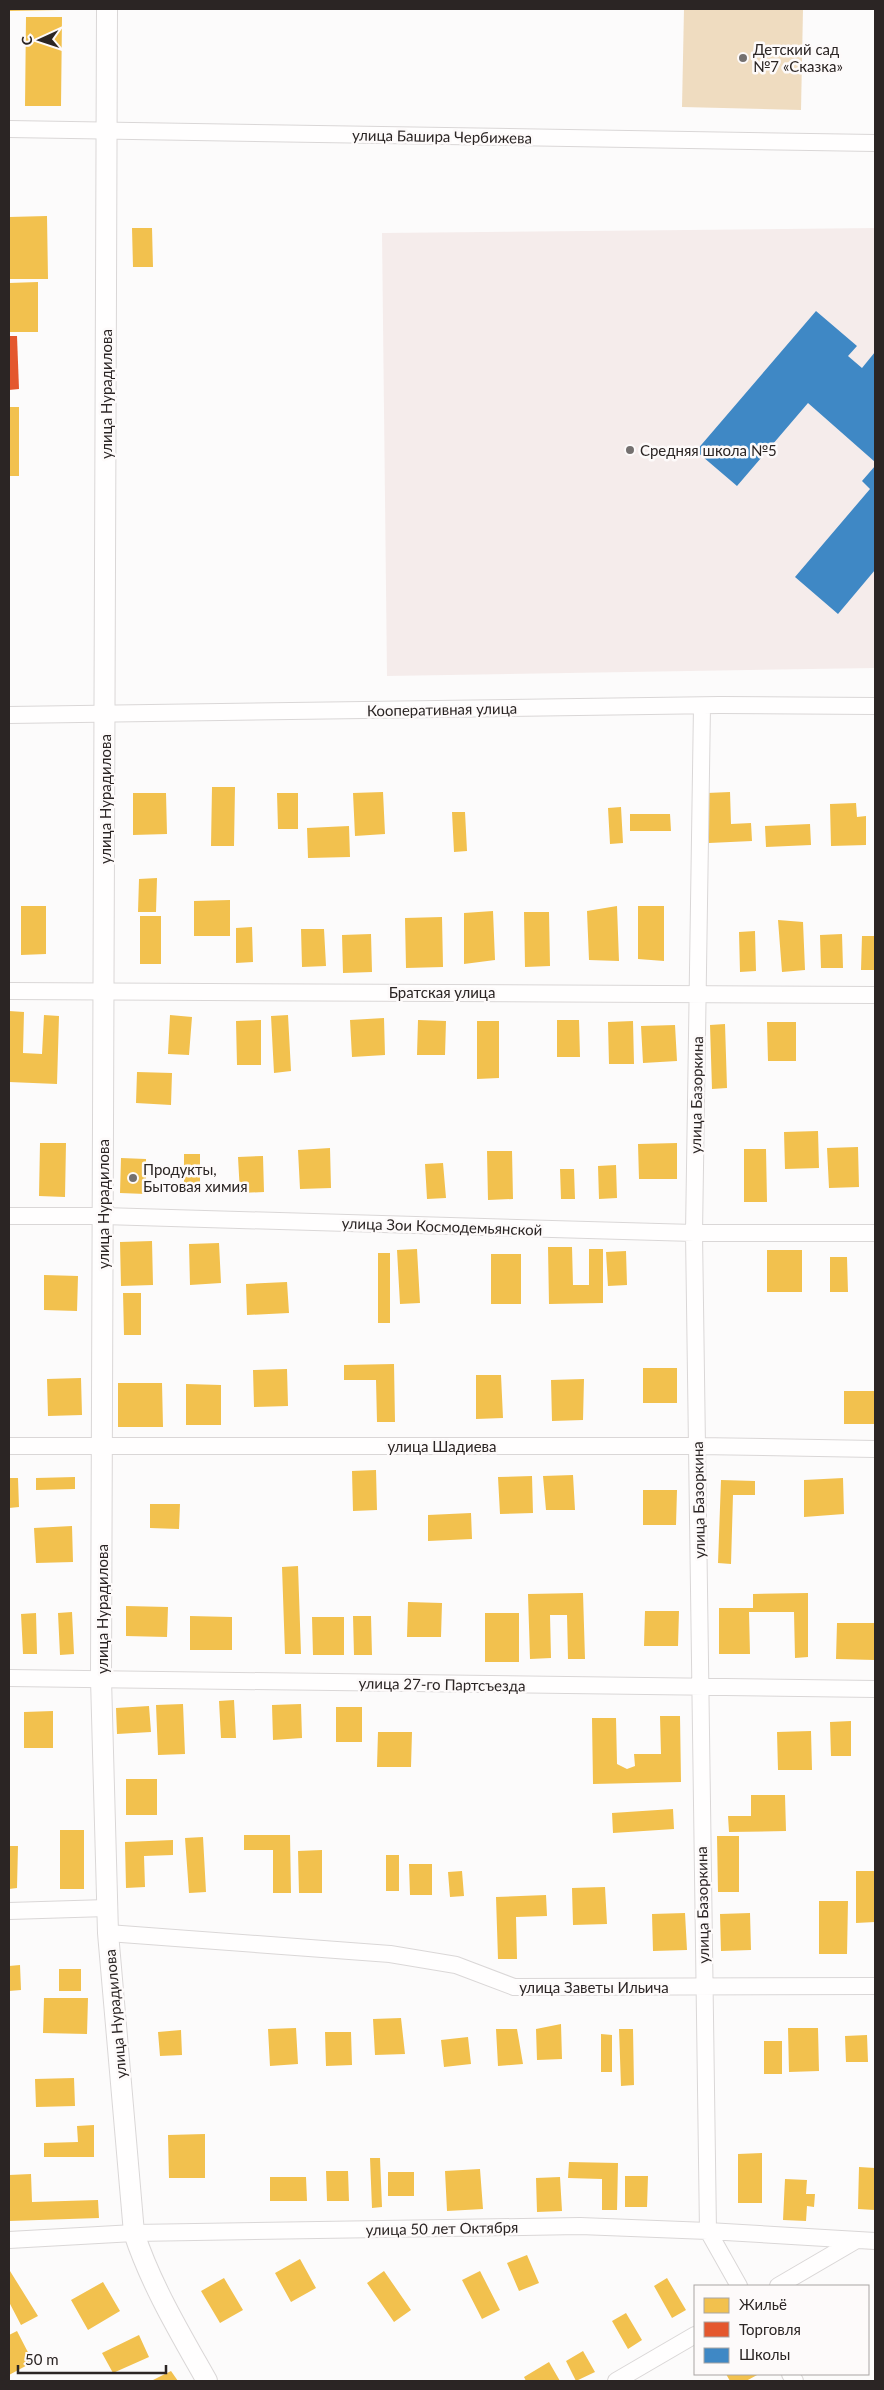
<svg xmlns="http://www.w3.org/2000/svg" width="884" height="2390" font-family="Lato,sans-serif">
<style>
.built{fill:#f5eceb}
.green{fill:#efdcc0}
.homes{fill:#f2c14e}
.shops{fill:#e4572e}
.schools{fill:#3f88c5}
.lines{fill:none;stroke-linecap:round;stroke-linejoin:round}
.minor-casing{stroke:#dad7d7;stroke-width:18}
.tertiary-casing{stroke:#dad7d7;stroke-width:22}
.minor{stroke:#fffefe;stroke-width:16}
.tertiary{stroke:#fffefe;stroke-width:20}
.poi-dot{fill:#74706f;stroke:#fdfafa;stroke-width:2}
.labels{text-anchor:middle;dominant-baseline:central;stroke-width:5;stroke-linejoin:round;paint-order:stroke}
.poi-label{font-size:15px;fill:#2b2524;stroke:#fdfafa;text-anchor:start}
.street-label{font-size:15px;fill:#2b2524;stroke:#fdfafa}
</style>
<rect width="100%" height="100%" fill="#fcfbfb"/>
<path class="built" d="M875 228V668L387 676 382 233Z"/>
<path class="green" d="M684 9H803L801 110 682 107Z"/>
<path class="homes" d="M9 9H60V10L9 11Z
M26 17H62L61 106H25Z
M47 216 48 279H9V217Z
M132 228H152L153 267H133Z
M38 282V332H9V283Z
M9 407H19V476H9Z
M212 787H235L234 846H211Z
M383 792 385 834 355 836 353 793Z
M730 792 731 824 751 823 752 841 709 843 707 793Z
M133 793H166L167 834 133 835Z
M277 793H298V829H278Z
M856 803 857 817 866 816V845L831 846 830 804Z
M621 807 623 843 610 844 608 808Z
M452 812H465L467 851 454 852Z
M630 814H670L671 831H630Z
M810 824 811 845 766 847 765 826Z
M349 826 350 857 308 858 307 828Z
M157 878 156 912H138L139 879Z
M230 900V936H194V901Z
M21 906H46V954L21 955Z
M617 906 619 961 589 960 587 911Z
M638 906H664V961L638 959Z
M493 911 495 960 464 964V913Z
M524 912H549L550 966 525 967Z
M140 916H161V964H140Z
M442 917 443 967 406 968 405 918Z
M778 920 803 922 805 970 782 972Z
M252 927 253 962 236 963V928Z
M301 929H324L326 966 302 967Z
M755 931 756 971 740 972 739 932Z
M371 934 372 972 343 973 342 935Z
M842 934 843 968H821L820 935Z
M862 936H875V970H861Z
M9 1011 24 1012 23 1053 42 1054 44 1015 59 1016 57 1084 9 1082Z
M170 1015 192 1017 189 1055 168 1054Z
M288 1015 291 1071 274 1073 271 1016Z
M384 1018 385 1055 352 1057 350 1020Z
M261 1020V1065H237L236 1021Z
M418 1020 446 1021 445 1055H417Z
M557 1020H579L580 1057H557Z
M477 1021H499V1078L477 1079Z
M633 1021 634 1064H609L608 1022Z
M767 1022H796V1061H768Z
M725 1024 727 1088 712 1089 710 1025Z
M675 1025 677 1061 643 1063 641 1026Z
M137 1072 172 1073 171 1105 136 1103Z
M818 1131 819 1168 785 1169 784 1132Z
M40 1143H66L65 1197 39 1196Z
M677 1143V1179H639L638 1144Z
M858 1147 859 1187 829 1188 827 1148Z
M330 1148 331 1188 300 1189 298 1150Z
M744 1149H766L767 1202H744Z
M487 1151H512L513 1199 488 1200Z
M184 1154H200V1193H184Z
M263 1156 264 1192 240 1193 238 1157Z
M121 1158 146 1159V1194L120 1193Z
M443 1163 446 1198 427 1199 425 1164Z
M616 1165 617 1198 599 1199 598 1166Z
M560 1169H574L575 1199H561Z
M152 1241 153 1285 121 1286 120 1242Z
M219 1243 221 1283 190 1285 189 1244Z
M548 1247H572L573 1285H589V1249H603V1303L549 1304Z
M417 1249 420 1303 400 1304 397 1250Z
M767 1250H802V1292H767Z
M626 1251 627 1285 608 1286 606 1252Z
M378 1253H390V1323H378Z
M491 1254H521V1304H491Z
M830 1257H847L848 1292H830Z
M44 1275 78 1276 77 1311 44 1310Z
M287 1282 289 1313 247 1315 246 1284Z
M123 1293H141V1335H124Z
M394 1364 395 1422H377L376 1380H344V1365Z
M643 1368H677V1403H643Z
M287 1369 288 1406 254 1407 253 1370Z
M476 1375H501L503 1418 476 1419Z
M81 1378 82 1415 48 1416 47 1379Z
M584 1379 583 1420 552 1421 551 1380Z
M118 1383H162L163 1427H118Z
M186 1384 221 1385V1425H186Z
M844 1391H875V1424H844Z
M376 1470 377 1510 353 1511 352 1471Z
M573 1475 575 1510H546L543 1476Z
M532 1476 533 1513 500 1514 498 1477Z
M75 1477V1489L36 1490V1478Z
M9 1478H18L19 1507 9 1508Z
M843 1478 844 1514 804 1517V1480Z
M721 1480 755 1481V1495H733L731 1564 718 1563Z
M643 1490H677L676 1525H643Z
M150 1504H180L179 1529 150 1528Z
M471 1513 472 1539 428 1541V1515Z
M72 1526 73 1562 36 1563 34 1528Z
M298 1566 301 1654H285L282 1567Z
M583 1593 585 1659H568L567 1615H550L551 1658 530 1659 528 1594Z
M808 1593V1657L795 1658 794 1612H749L750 1654H719V1608H753V1594Z
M408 1602 442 1603 441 1637H407Z
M126 1606 168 1607 167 1637 126 1636Z
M645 1611H679L678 1646H644Z
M72 1612 74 1654 60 1655 58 1613Z
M36 1613 37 1654H23L21 1614Z
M485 1613H519V1662H485Z
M190 1616 232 1617V1650H190Z
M353 1616H371L372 1655H354Z
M312 1617H344V1655H313Z
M837 1623H875V1660L836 1659Z
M234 1700 236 1738H221L219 1701Z
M183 1704 185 1754 158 1755 156 1705Z
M301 1704 302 1738 273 1740 272 1705Z
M149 1706 151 1732 117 1734 116 1708Z
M336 1707H362V1742H336Z
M53 1711V1748H24V1712Z
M660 1716H680L681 1782 593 1784 592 1718H616L617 1764 627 1769 635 1766 634 1754H661Z
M851 1721V1756H831L830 1722Z
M811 1731 812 1770H778L777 1732Z
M378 1732H412L411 1767H377Z
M126 1779H157V1815H126Z
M751 1795H785L786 1831 729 1832 728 1816H751Z
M673 1809 674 1829 613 1833 612 1813Z
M60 1830H84V1889H60Z
M244 1835H290L291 1893H273V1850H244Z
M717 1836H739V1892H718Z
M203 1837 206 1892 189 1893 185 1838Z
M173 1840V1855L144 1856 145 1887 126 1888 125 1842Z
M9 1846H18L17 1888 9 1889Z
M322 1850V1893H299L298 1851Z
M386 1855H399V1891H386Z
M409 1864H432V1895H410Z
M462 1871 464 1896 450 1897 448 1872Z
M856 1871H875V1922L856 1923Z
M605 1887 607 1924 573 1925 572 1888Z
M546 1895 547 1916 516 1917 517 1959H498L496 1897Z
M819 1901H848L847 1954H819Z
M685 1913 687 1950 653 1951 652 1914Z
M750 1913 751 1950 721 1951 720 1914Z
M20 1965 21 1990 9 1991V1966Z
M59 1969H81V1991H59Z
M44 1998H88L87 2034 43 2033Z
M401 2018 405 2054 375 2055 373 2019Z
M561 2024 562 2059 537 2060 536 2029Z
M296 2028 298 2064 270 2066 268 2029Z
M788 2028H818L819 2071 789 2072Z
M496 2029H517L523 2064 498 2066Z
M619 2029H633L634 2085 621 2086Z
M181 2030 182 2055 160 2056 158 2032Z
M325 2032H351L352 2065 326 2066Z
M601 2034 612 2035V2072H601Z
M867 2035 868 2062H846L845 2036Z
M468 2037 471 2064 444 2067 441 2040Z
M764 2041H782V2074H764Z
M74 2078 75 2106 36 2107 35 2079Z
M94 2125V2157H44V2143L78 2142 77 2126Z
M205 2134V2178H169L168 2135Z
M762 2153V2203H738V2154Z
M370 2158H380L382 2207 372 2208Z
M569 2162 618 2163 617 2210H602V2179L568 2178Z
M859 2167 875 2168V2210L858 2209Z
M480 2169 483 2209 447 2211 445 2171Z
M326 2171H348L349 2201H327Z
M388 2172H414V2196H388Z
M31 2174 32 2202 98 2200 99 2218 9 2221V2175Z
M625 2176H648L647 2207H625Z
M270 2177H306L307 2201H270Z
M560 2177 562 2211 537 2212 536 2178Z
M785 2179 807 2180 806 2194H815L814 2207 807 2206 806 2221 783 2220Z
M527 2255 539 2283 519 2291 507 2263Z
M300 2259 316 2288 291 2302 275 2273Z
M10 2271 38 2316 21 2325 9 2302Z
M384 2271 411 2310 394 2322 367 2283Z
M480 2271 500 2310 482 2319 462 2280Z
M224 2278 243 2310 220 2323 201 2291Z
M667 2278 686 2310 672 2318 654 2286Z
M103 2282 120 2311 88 2330 71 2300Z
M626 2313 642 2340 628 2349 612 2321Z
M17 2331 33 2362 9 2375V2335Z
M139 2335 149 2357 113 2373 102 2353Z
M583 2351 595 2372 576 2381 566 2361Z
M549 2362 560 2381H526L524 2377Z
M171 2371 178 2381H151Z
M726 2374H759L746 2381H730Z"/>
<path class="shops" d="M9 336H17L19 389 9 390Z"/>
<path class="schools" d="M816 311 857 346 848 356 862 368 875 352V462L808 403 737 486 696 451Z
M875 466V570L838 614 795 577 870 489 862 481Z"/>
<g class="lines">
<g class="minor-casing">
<path id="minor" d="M9 129 875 143
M702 706 694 1233 708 2231 739 2286
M9 715 720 705 875 706
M9 991 875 995
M9 1216H103L694 1233H875
M9 1446H698L875 1449
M9 1678 875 1689
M9 1911 107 1908
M108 1933 390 1954 456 1965 514 1987 875 1986
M9 2240 134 2233 580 2226 708 2231 875 2241
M778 2286 855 2241
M790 2374 795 2381
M616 2381 695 2335"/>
</g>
<g class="tertiary-casing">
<path id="tertiary" d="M107 9 101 1679 108 1933 134 2233C151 2285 180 2333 207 2381"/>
</g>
<use href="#minor" class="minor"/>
<use href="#tertiary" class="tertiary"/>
</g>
<g class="poi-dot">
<circle cx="743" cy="58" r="5"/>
<circle cx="630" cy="450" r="5"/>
<circle cx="133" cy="1178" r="5"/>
</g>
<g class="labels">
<g class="poi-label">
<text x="753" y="49">Детский сад<tspan x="753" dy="17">№7 «Сказка»</tspan></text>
<text x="640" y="450">Средняя школа №5</text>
<text x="143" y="1169">Продукты,<tspan x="143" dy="17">Бытовая химия</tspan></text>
</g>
<g class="street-label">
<text transform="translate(442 136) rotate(1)">улица Башира Чербижева</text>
<text transform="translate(106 394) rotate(-90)">улица Нурадилова</text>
<text transform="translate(442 709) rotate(-1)">Кооперативная улица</text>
<text transform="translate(105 799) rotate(-90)">улица Нурадилова</text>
<text x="442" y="992">Братская улица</text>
<text transform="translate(696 1095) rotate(-89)">улица Базоркина</text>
<text transform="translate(103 1204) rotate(-90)">улица Нурадилова</text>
<text transform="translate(442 1226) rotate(2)">улица Зои Космодемьянской</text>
<text x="442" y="1446">улица Шадиева</text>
<text transform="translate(698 1500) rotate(-91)">улица Базоркина</text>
<text transform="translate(102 1609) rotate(-90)">улица Нурадилова</text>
<text transform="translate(442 1684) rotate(1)">улица 27-го Партсъезда</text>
<text transform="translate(702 1905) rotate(-91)">улица Базоркина</text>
<text x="594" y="1987">улица Заветы Ильича</text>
<text transform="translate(115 2014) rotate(-95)">улица Нурадилова</text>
<text transform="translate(442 2228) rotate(-1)">улица 50 лет Октября</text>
</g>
</g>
<rect width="884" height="2390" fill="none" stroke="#2b2524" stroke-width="20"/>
<rect x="694" y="2285" width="175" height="90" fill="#fdfafa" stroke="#a9a5a4"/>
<rect x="704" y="2298" width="25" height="15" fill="#f2c14e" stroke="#a9a5a4"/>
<text x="739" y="2310" font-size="15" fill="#2b2524">Жильё</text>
<rect x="704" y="2322" width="25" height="15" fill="#e4572e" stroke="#a9a5a4"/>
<text x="739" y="2335" font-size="15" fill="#2b2524">Торговля</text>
<rect x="704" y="2348" width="25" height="15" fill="#3f88c5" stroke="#a9a5a4"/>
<text x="739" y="2360" font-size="15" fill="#2b2524">Школы</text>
<g transform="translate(40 40) rotate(267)" stroke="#fdfafa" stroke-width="4" paint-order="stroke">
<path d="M0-4L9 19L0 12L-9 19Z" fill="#2b2524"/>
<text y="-8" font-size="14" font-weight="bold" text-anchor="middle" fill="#2b2524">С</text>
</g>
<path d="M18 2365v8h148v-8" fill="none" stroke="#2b2524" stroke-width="2.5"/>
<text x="25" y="2365" font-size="15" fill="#2b2524" stroke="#fdfafa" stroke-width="4" paint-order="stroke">50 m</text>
</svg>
